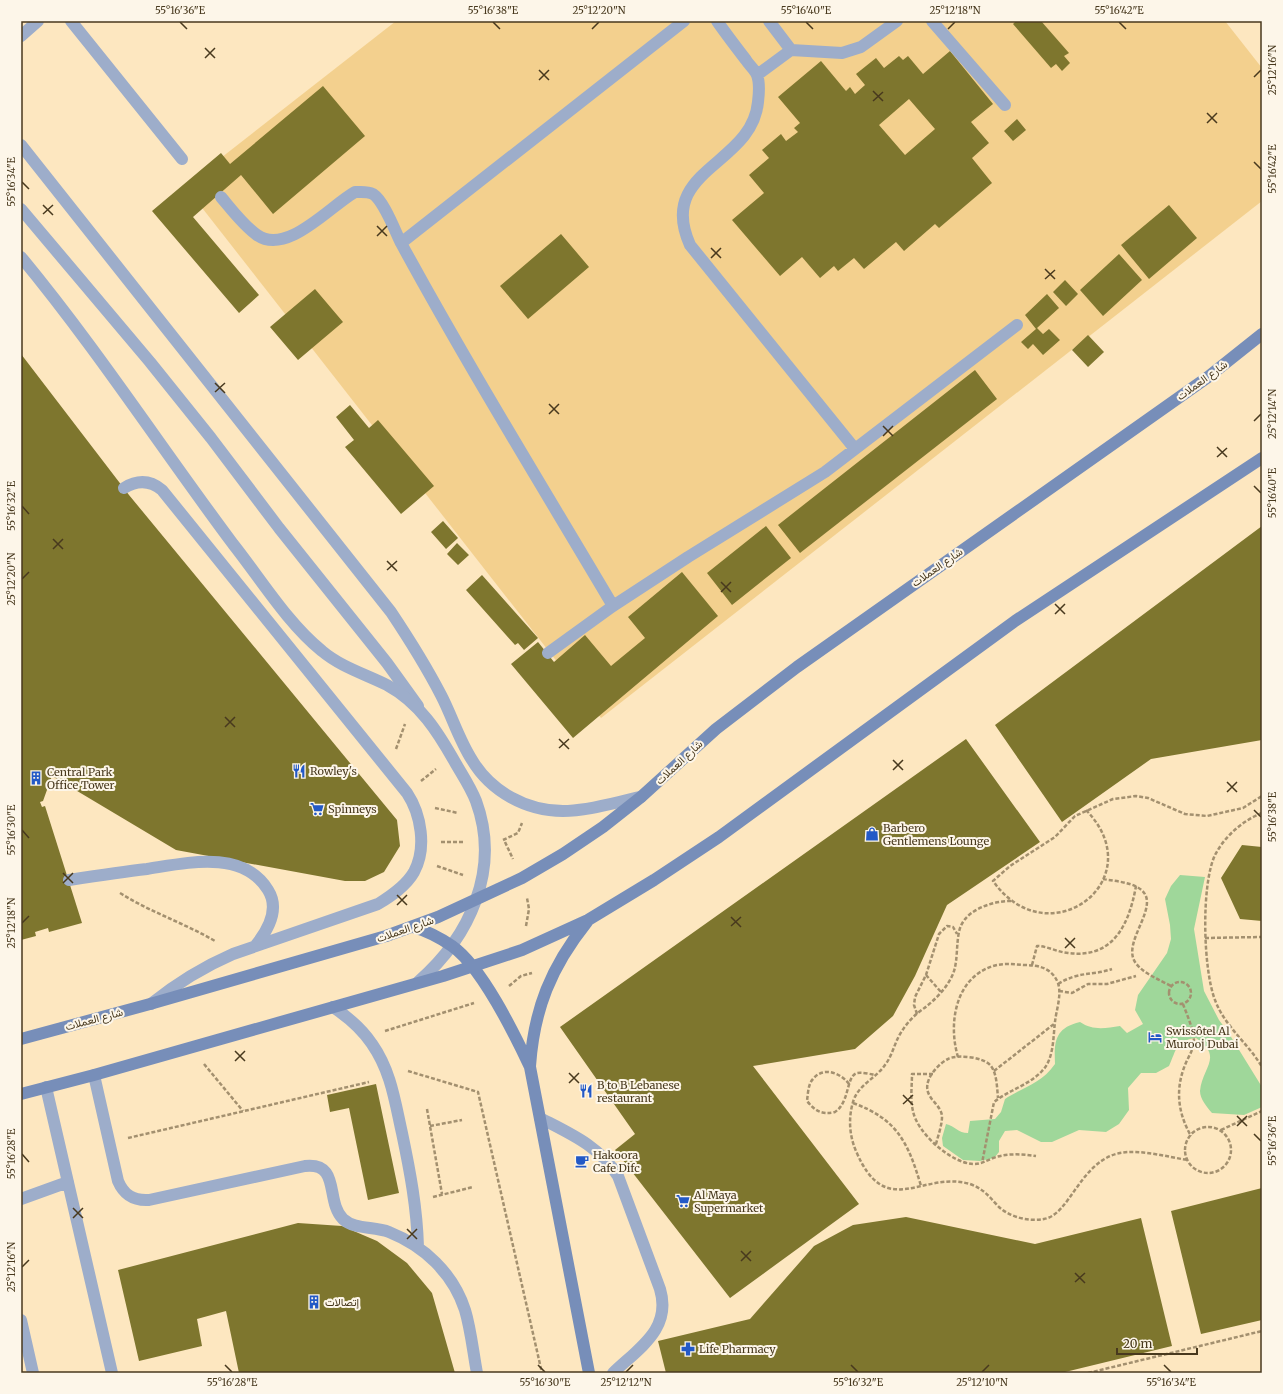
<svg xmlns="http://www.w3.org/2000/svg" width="1283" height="1394" font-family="Merriweather,Vazirmatn,serif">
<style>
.green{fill:#f3d08e}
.water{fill:#9fd79a}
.building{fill:#7e762e;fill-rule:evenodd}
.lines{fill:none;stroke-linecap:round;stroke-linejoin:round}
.path{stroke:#a3906f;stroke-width:2.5;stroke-dasharray:4 2;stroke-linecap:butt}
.lane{stroke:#9dadca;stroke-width:12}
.street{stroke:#9dadca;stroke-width:12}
.secondary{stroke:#778eb9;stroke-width:12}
.ticks{fill:none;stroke:#48391e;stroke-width:1.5}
.labels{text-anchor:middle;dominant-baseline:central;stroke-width:4;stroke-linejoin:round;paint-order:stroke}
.street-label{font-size:11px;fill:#48391e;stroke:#fdf6e9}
.poi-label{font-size:11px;fill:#48391e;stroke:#fdf6e9;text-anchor:start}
.neatline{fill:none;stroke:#48391e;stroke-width:1.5}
.ticks-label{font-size:10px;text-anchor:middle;fill:#48391e}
</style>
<rect width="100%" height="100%" fill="#fde7c0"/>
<path class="green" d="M396 21H1225L1262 68V201L601 718 185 186Z"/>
<path class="water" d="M1180 875 1205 877 1194 929 1204 991 1219 1020 1228 1032 1262 1087V1107L1244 1115 1212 1113C1207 1107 1200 1099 1200 1091 1202 1067 1224 1057 1196 1038 1175 1041 1177 1049 1169 1066L1156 1073H1141L1128 1088 1129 1110 1119 1124 1106 1132 1079 1130 1052 1142H1041L1017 1130 1005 1131 999 1141V1152L994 1158 980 1161 963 1160 943 1146 942 1138 946 1124C955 1126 958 1133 968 1133L970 1121 995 1119 1001 1112 1005 1099C1025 1086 1041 1084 1055 1064 1054 1041 1055 1028 1080 1022 1093 1031 1106 1028 1120 1026L1127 1033 1143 1024 1135 1010 1138 995 1167 953 1171 939 1170 925 1165 899 1171 886Z"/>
<path class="building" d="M1016 21H1041L1069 53 1064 56 1070 63 1062 71 1056 64 1051 68 1013 24Z
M950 51 993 104 971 122 989 143 972 158 992 183 939 228 935 224 904 251 896 242 864 269 854 258 838 271 834 266 820 278 802 257 780 276 732 220 764 193 749 175 769 158 762 150 781 134 786 141 798 132 794 128 800 123 778 97 821 61 846 91 850 87 855 94 865 85 856 74 876 58 884 68 899 56 903 60 908 56 923 74ZM909 99 935 129 905 155 879 125Z
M323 86 365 136 273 214 241 175 193 217 259 295 239 313 152 211 221 153 230 164Z
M1017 119 1026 130 1013 141 1004 131Z
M1169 205 1197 238 1149 279 1121 245Z
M561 234 589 267 528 319 500 286Z
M1119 254 1142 280 1103 316 1080 290Z
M1065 280 1078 294 1066 306 1053 292Z
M315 289 343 322 298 360 270 327Z
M1047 294 1059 308 1037 328 1043 334 1049 329 1060 340 1043 355 1033 344 1028 349 1021 342 1036 329 1025 315Z
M1088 335 1104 352 1088 367 1072 350Z
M21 354 129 495 397 820 400 846 384 872 365 881H345L176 850 52 776 43 801 40 802 42 807 45 806 82 923 49 932 48 928 35 932 36 936 21 940Z
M975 370 997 399 800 553 778 525Z
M350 405 369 428 378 420 434 486 401 514 345 447 354 440 336 417Z
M443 521 458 538 446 549 431 532Z
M766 526 791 558 732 605 707 573Z
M1262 526V740L1151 759 1062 822 995 725Z
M457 543 469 555 458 565 447 554Z
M682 572 718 616 573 738 511 664 538 642 554 662 585 635 611 666 645 638 628 617Z
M482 575 538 638 524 650 518 643 515 645 466 590Z
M966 739 1040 842 947 905 915 976 893 1016 855 1049 753 1066 859 1204 730 1298 615 1150 635 1134 560 1027Z
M1242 845 1262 847V921L1240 919 1221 878Z
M376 1084 399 1193 368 1200 349 1108 330 1112 327 1095Z
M1262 1188V1320L1201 1334 1171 1211Z
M906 1217 1035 1244 1141 1218 1172 1346 1061 1373H666L658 1341 750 1319 814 1246 853 1225Z
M298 1223 342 1226 377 1241 407 1263 432 1293 455 1373H239L226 1311 197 1319 202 1346 139 1361 118 1270Z"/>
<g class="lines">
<path class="path" d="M396 749 405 724
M421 781 436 769
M435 808 458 813
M1086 810C1154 880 1048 959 993 881L1010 866 1055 837 1075 816 1113 799 1136 796 1148 798 1185 814 1207 816 1243 808 1262 796
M1262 813C1242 821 1225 836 1215 855 1201 885 1203 969 1215 1000 1225 1027 1248 1043 1262 1067
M503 840 518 833 522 823
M441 842H464
M505 842 513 859
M437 866 463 875
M1103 879C1114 881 1128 882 1137 887 1166 902 1121 940 1135 962 1142 973 1160 980 1171 986
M120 893C150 912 184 923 215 941
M1011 901C992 901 963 910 959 932 956 946 958 961 953 974 947 988 935 1000 923 1009 913 1016 905 1025 899 1036 894 1045 892 1056 885 1065 876 1078 860 1084 854 1099 848 1116 849 1135 856 1151 886 1222 922 1170 970 1184 982 1188 989 1196 997 1205 1008 1217 1029 1222 1044 1219 1070 1215 1080 1161 1120 1153 1141 1149 1167 1157 1188 1160
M526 926 529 909 527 898
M1205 938 1262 937
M1032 965 1037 946C1047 946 1057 952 1068 953 1113 959 1129 925 1136 886
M926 975 941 992
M1169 993a11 11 0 1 1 22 0a11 11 0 1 1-22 0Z
M1058 984C1079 971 1091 976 1112 969
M509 986 521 976 532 973
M1059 991 1072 993 1088 984H1107L1136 976
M1183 1004C1187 1015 1194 1030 1194 1042 1193 1051 1188 1057 1185 1065 1175 1090 1178 1113 1191 1136
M917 1014 914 1005 915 997 926 975 939 934 947 926 953 927 957 934
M385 1031 474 1003
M958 1057C948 1024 955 978 993 966 1003 963 1013 964 1023 965 1039 965 1052 968 1058 983 1062 995 1056 1011 1055 1022 1053 1038 1054 1059 1042 1071 1029 1085 1009 1090 994 1102L982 1163
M204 1064 243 1111
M408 1071 478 1092 542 1373
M994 1071 1054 1024
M933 1074H912C912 1086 910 1100 913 1111 917 1133 951 1163 973 1164 981 1164 986 1161 993 1158 1007 1153 1022 1154 1036 1156
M849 1084C841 1073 823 1066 813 1079 808 1084 808 1094 807 1101 815 1111 822 1115 835 1112 850 1102 846 1076 857 1073 862 1072 870 1074 875 1075
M853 1103C897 1119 908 1142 921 1186
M427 1109 442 1194
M430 1126 462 1120
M1185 1150a23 23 0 1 1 46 0a23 23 0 1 1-46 0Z
M1221 1130 1262 1111
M128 1138 369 1082
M936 1144C938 1136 942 1125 942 1117 942 1103 921 1098 929 1079 932 1072 941 1062 948 1059 957 1054 984 1057 991 1066 997 1074 997 1088 998 1098
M433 1197 473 1187
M1088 1373 1262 1331"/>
<path class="lane" d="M71 21 182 159
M717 21C726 34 736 47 746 60 749 65 755 70 757 75 760 83 759 94 758 102 752 166 656 169 690 245L855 449
M769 21 791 50
M932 21 1005 105
M21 36 38 21
M757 75 791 50 842 53 861 47 897 21
M221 197C232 210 243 225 257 235 287 256 330 206 355 192 361 192 367 191 373 194 384 201 395 231 401 243 468 366 542 486 613 606
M21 209 150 362 211 438 279 528 387 663 418 706
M401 243 684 21
M124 488C137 480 150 480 162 490L407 793C421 814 427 848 414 872 406 886 391 896 378 904L233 954C203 967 177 983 151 1004
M548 653 613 606 688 557 825 472 1017 325
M69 880C95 876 121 872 147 869 186 863 243 849 268 890 280 909 268 930 256 945
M333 1007C348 1017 362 1029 372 1044 391 1071 395 1102 402 1133 410 1171 417 1208 418 1247
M94 1075 118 1181C124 1195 133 1201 149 1200L305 1166C341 1162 325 1201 343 1219 355 1230 374 1226 389 1232 424 1246 453 1273 465 1310 471 1330 473 1352 477 1373
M46 1087 112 1373
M540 1118C571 1134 599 1146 618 1176L660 1289C672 1329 639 1348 613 1373
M21 1199 68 1182
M21 1320 33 1373"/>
<path class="street" d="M21 145 391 612C409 639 426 666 441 695 452 716 459 740 472 760 491 792 527 811 563 811 589 811 616 802 641 797
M21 257C97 349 162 449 233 544 260 578 288 624 322 651 341 667 365 674 387 685 420 703 438 732 456 764 463 776 471 788 476 801 501 869 470 937 418 982"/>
<path class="secondary" d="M413 927C427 931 439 937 452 946 482 967 514 1033 530 1067L589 1373
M21 1039 150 1004 386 936 438 917 522 878 563 854 603 827 641 797 716 729 797 667 1208 377 1262 334
M530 1066C534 1009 551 967 587 922
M21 1094 94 1075 443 976 522 950 588 920 654 880 719 837 1015 621 1262 458"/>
</g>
<path class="ticks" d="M180 22 187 29M493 22 500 29M806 22 813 29M1119 22 1126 29M592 29 599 22M948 29 955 22M205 48 215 58M205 58 215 48M539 70 549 80M1254 77 1261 70M539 80 549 70M873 91 883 101M873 101 883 92M1207 113 1217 123M1207 123 1217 113M1254 162 1261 169M22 182 29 189M43 205 53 215M43 214 53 205M377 226 387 236M377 236 387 226M711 248 721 258M711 258 721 248M1045 269 1055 279M1045 279 1055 270M215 383 225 393M215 392 225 383M549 404 559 414M549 414 559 404M1254 421 1261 414M883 426 893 436M883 436 893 426M1217 447 1227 457M1217 457 1227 448M1254 486 1261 493M22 506 29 514M53 539 63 549M53 549 63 539M387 561 397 571M387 570 397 561M22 579 29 572M721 582 731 592M721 592 731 582M1055 604 1065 614M1055 614 1065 604M225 717 235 727M225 727 235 717M559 739 569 749M559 748 569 739M893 760 903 770M893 770 903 760M1227 782 1237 792M1227 792 1237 782M1254 810 1261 817M22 830 29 838M63 873 73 883M63 883 73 873M397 895 407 905M397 905 407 895M731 917 741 927M22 923 29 916M731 926 741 917M1065 938 1075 948M1065 948 1075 938M235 1051 245 1061M235 1061 245 1051M569 1073 579 1083M569 1083 579 1073M903 1095 913 1105M903 1104 913 1095M1237 1116 1247 1126M1237 1126 1247 1116M1254 1134 1261 1141M22 1154 29 1162M73 1208 83 1218M73 1218 83 1208M407 1229 417 1239M407 1239 417 1229M741 1251 751 1261M741 1261 751 1251M22 1267 29 1260M1075 1273 1085 1283M1075 1282 1085 1273M225 1365 232 1372M538 1365 545 1372M851 1365 858 1372M1164 1365 1171 1372M626 1372 633 1365M982 1372 989 1365"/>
<defs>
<g id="restaurant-bare" transform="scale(1.08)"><path d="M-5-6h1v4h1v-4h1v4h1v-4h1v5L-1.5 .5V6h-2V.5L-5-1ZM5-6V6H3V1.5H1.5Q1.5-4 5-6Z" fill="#2359c6" stroke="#fdf6e9" stroke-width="2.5" paint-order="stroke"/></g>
<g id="building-bare" transform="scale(1.08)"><path d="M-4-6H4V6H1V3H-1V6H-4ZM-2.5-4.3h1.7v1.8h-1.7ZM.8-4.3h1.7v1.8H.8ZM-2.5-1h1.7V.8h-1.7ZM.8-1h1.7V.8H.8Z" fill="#2359c6" stroke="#fdf6e9" stroke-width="2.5" paint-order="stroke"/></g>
<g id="supermarket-bare" transform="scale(1.08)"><path d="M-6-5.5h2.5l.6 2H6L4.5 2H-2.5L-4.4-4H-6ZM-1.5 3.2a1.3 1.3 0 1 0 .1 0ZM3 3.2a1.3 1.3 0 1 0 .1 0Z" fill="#2359c6" stroke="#fdf6e9" stroke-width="2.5" paint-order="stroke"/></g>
<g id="shop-bare" transform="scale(1.08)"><path d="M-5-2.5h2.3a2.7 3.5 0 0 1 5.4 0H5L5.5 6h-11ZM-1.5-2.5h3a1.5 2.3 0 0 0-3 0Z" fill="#2359c6" stroke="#fdf6e9" stroke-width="2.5" paint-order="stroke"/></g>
<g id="hotel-bare" transform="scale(1.08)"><path d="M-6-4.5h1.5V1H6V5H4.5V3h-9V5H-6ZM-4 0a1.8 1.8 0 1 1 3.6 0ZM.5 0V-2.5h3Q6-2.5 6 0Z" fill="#2359c6" stroke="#fdf6e9" stroke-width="2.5" paint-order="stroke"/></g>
<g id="cafe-bare" transform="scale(1.08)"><path d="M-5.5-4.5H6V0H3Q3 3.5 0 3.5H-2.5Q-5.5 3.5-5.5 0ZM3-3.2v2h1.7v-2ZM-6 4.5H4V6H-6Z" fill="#2359c6" stroke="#fdf6e9" stroke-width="2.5" paint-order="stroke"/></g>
<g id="pharmacy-bare" transform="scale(1.08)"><path d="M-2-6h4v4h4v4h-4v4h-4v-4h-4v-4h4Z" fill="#2359c6" stroke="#fdf6e9" stroke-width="2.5" paint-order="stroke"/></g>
</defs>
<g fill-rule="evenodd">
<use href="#restaurant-bare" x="299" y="771"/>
<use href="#building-bare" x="36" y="778"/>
<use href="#supermarket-bare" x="317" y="809"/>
<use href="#shop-bare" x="872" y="834"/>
<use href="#hotel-bare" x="1155" y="1037"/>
<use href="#restaurant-bare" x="586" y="1091"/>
<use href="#cafe-bare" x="582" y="1161"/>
<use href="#supermarket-bare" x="683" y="1201"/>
<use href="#building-bare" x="314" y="1302"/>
<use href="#pharmacy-bare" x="688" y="1349"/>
</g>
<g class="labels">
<g class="street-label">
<text transform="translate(1202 380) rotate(-36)">شارع العملات</text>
<text transform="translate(937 567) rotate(-35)">شارع العملات</text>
<text transform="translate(679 762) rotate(-43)">شارع العملات</text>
<text transform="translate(405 929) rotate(-19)">شارع العملات</text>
<text transform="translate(94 1019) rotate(-15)">شارع العملات</text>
</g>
<g class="poi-label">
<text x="310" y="771">Rowley's</text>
<text x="47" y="772">Central Park<tspan x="47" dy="13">Office Tower</tspan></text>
<text x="328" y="809">Spinneys</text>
<text x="883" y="828">Barbero<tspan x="883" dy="13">Gentlemens Lounge</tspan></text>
<text x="1166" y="1031">Swissôtel Al<tspan x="1166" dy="13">Murooj Dubai</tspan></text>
<text x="597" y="1085">B to B Lebanese<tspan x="597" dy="13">restaurant</tspan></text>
<text x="593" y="1155">Hakoora<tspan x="593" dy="13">Cafe Difc</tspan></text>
<text x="694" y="1195">Al Maya<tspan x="694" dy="13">Supermarket</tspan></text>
<text x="325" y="1302">إتصالات</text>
<text x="699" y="1349">Life Pharmacy</text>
</g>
</g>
<rect width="1283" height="1394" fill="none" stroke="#fdf6e9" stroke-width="44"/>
<path d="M1117 1348v6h80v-6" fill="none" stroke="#48391e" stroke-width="2"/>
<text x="1123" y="1348" font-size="12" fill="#48391e" stroke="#fdf6e9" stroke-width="3" paint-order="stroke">20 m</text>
<rect x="22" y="22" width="1239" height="1350" class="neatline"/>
<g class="ticks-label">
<text x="180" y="14">55°16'36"E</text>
<text x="493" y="14">55°16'38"E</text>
<text x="599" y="14">25°12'20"N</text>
<text x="806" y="14">55°16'40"E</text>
<text x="955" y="14">25°12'18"N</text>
<text x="1119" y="14">55°16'42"E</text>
<text transform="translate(1272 70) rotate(-90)" y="4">25°12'16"N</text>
<text transform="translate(1272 169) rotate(-90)" y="4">55°16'42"E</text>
<text transform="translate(11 182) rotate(-90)" y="4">55°16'34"E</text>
<text transform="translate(1272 414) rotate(-90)" y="4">25°12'14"N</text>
<text transform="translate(1272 493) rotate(-90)" y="4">55°16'40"E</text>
<text transform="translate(11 506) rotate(-90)" y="4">55°16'32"E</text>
<text transform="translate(11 579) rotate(-90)" y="4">25°12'20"N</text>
<text transform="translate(1272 817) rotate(-90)" y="4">55°16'38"E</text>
<text transform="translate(11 830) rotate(-90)" y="4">55°16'30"E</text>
<text transform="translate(11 923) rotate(-90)" y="4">25°12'18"N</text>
<text transform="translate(1272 1141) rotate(-90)" y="4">55°16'36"E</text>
<text transform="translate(11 1154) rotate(-90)" y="4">55°16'28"E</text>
<text transform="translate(11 1267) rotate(-90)" y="4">25°12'16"N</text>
<text x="232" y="1386">55°16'28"E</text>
<text x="545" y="1386">55°16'30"E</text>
<text x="626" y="1386">25°12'12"N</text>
<text x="858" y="1386">55°16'32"E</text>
<text x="982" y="1386">25°12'10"N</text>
<text x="1171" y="1386">55°16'34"E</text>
</g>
</svg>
